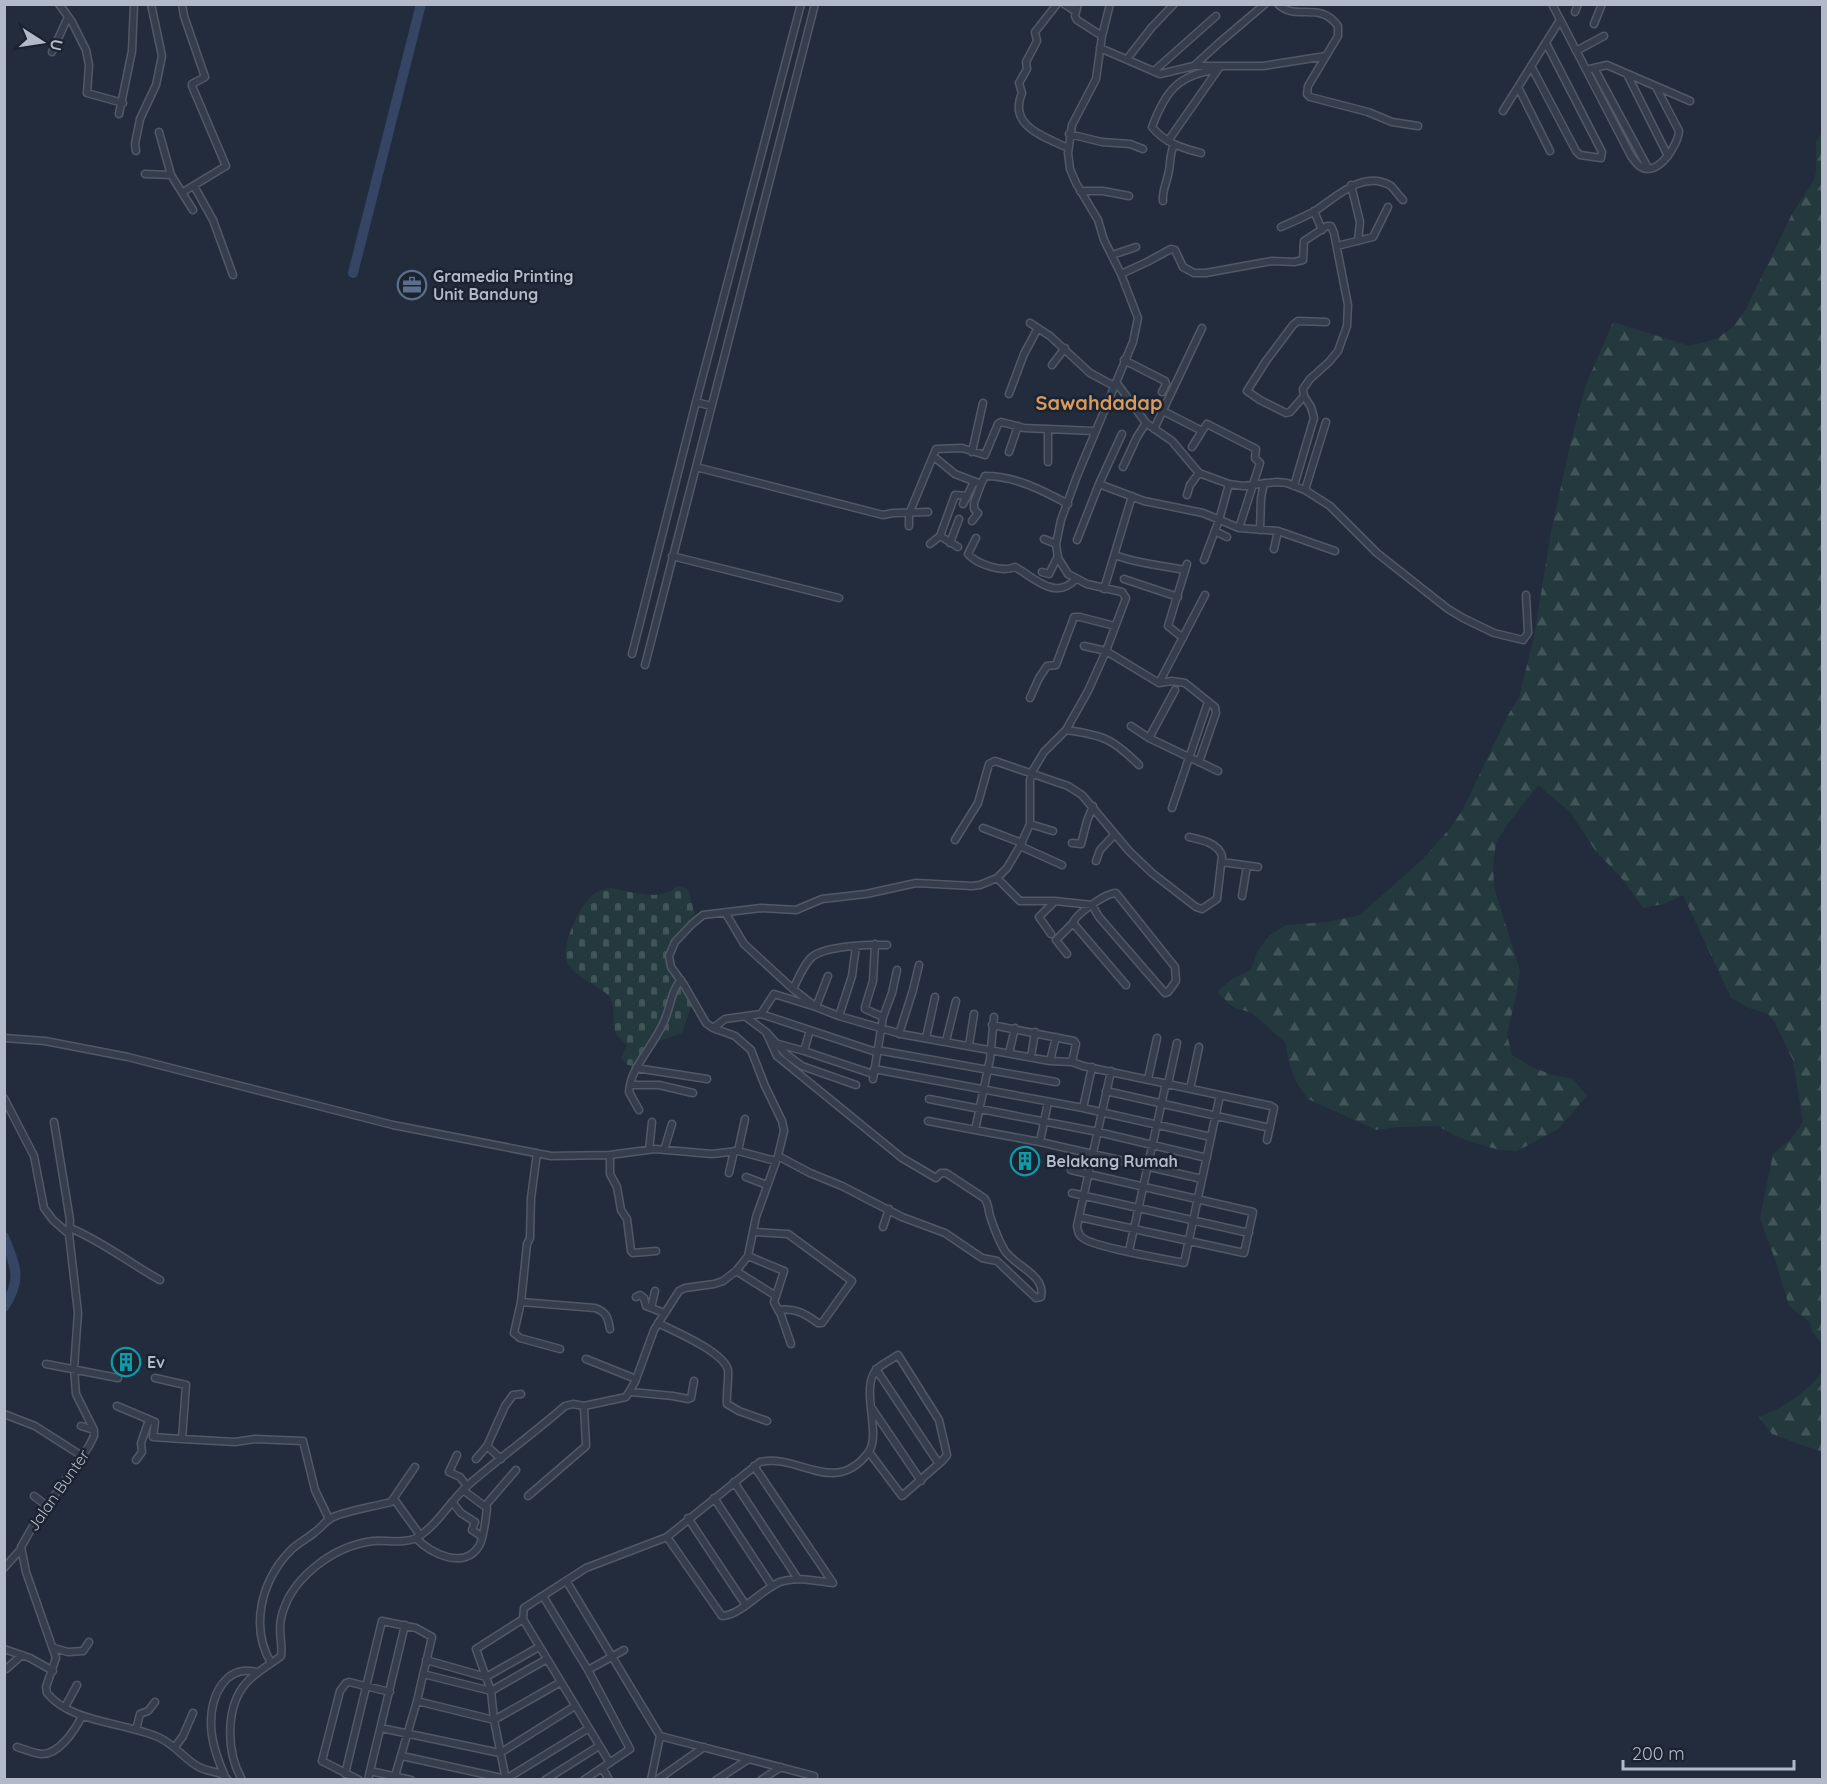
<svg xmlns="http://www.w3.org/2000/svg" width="1827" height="1784" font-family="Quicksand,sans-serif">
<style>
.forest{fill:url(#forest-firs)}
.cemetery{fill:url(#cemetery-stones)}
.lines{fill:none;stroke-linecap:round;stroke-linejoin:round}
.river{stroke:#354664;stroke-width:10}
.minor-casing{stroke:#515967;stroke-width:9}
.minor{stroke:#363e4d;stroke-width:6}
.labels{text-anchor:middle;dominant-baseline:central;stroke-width:5;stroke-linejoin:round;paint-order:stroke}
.poi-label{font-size:16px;font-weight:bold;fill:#b2b9c8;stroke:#1b2331;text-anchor:start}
.street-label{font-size:16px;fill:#b2b9c8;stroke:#1b2331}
.quarter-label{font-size:20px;font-weight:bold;fill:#d79a5d;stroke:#1b2331}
</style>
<defs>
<pattern id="forest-firs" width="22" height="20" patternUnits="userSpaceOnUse" patternTransform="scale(1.5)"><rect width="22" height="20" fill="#24393e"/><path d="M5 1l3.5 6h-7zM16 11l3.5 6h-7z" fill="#415458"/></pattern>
<pattern id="cemetery-stones" width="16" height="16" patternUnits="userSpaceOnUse" patternTransform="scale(1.5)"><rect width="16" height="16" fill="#24393e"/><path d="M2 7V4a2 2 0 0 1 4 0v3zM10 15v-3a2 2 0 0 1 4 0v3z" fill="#415458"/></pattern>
</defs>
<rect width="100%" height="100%" fill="#222c3d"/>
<path class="forest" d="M1822 132V1343L1812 1332 1810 1322 1789 1306 1776 1262 1760 1219 1773 1154 1791 1139 1803 1122 1793 1060 1775 1023 1768 1014 1749 1008 1731 998 1683 895 1664 904 1643 908 1624 881 1595 850 1570 812 1538 785 1507 825 1496 843 1493 865 1494 887 1520 971 1517 991 1507 1035 1512 1055 1530 1066 1552 1075 1573 1079 1587 1096 1558 1129 1517 1151 1499 1150 1475 1143 1456 1136 1438 1126 1396 1127 1376 1130 1308 1099 1296 1082 1289 1063 1285 1042 1252 1013 1233 1007 1217 992 1232 979 1251 970 1257 952 1269 936 1286 925 1329 922 1360 915 1423 859 1451 827 1462 811 1508 715 1519 697 1534 637 1551 532 1569 450 1585 387 1613 322 1690 346 1716 339 1733 327 1746 309 1792 214 1813 182 1816 173V142Z
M1822 1372V1452L1772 1434 1759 1417C1784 1408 1806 1393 1822 1372Z"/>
<path class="cemetery" d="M677 886 688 889 695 915 669 944 668 952V962L692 1004 682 1033 653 1043 646 1049 633 1066 628 1065 621 1058 627 1045C623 1040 616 1037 615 1031 611 1020 617 1005 608 995 596 984 577 978 568 964 558 950 581 902 594 894 599 890 605 889 611 888 629 891 663 903 677 886Z"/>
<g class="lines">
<path class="river" d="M353 273 421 4
M4 1237C15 1265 23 1279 4 1307"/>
<g class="minor-casing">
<path id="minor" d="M59 4 72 22 86 50 89 65 87 93 123 103
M182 4 184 16 205 77 192 84V86L226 166 183 192
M815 4 696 467 883 515 893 513 928 512
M1057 4 1035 32 1037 41 1026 62 1027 69 1019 83 1022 93C1008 126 1043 136 1068 148
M1064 4 1075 11
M1078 4 1075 16 1077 20 1102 36
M1278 4C1296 22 1319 0 1338 26V36L1308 86 1307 94 1310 97 1368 112 1392 122 1418 126
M1552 4 1631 156C1634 160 1637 165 1641 167 1658 177 1678 145 1679 131L1656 87
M1575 12 1578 4
M1594 24 1602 4
M1100 48 1160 74 1194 66H1263L1326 56
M1576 51 1604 36
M52 52 68 17
M1127 59 1152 27 1174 4
M1195 65 1219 43 1265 4
M1531 66 1576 151 1580 155 1601 158 1602 152 1546 43
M1594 68 1648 168
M1590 69 1607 65 1690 101
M1154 71 1216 16
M1627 74 1668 156
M1518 87 1550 151
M1503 111 1560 20
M119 114 132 51 134 4
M159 132 171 175
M1069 134 1102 142 1130 144 1143 149
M1168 141 1219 68
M136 151 135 144 140 119 156 85 162 56 151 4
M1201 153C1182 148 1165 143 1152 127 1165 92 1178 74 1217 70
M145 174 171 175 193 210
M1351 185 1360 222 1358 241
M194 186 213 220 233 275
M1080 191H1103L1129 196
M1163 201C1162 191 1166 185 1168 175 1171 165 1169 155 1174 145
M1314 211 1322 230
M1281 227C1292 222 1304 217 1315 211 1336 197 1364 169 1391 186 1395 190 1399 196 1403 200
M1337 246 1373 237 1388 207
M1112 255 1136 247
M1121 274 1147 262 1171 249 1175 250 1183 267 1194 273H1206L1272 261 1294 262 1303 260 1304 241 1327 226H1331L1334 233 1348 305 1347 326 1338 351 1329 362 1310 379 1303 389 1304 396 1311 407 1314 418 1294 486
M1030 323 1050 336 1090 373 1114 386
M1124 360 1165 381 1166 384 1162 392
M1052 365 1065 348
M1116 382 1146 423 1172 441 1199 473 1229 484 1243 486 1277 482 1287 483 1305 490 1330 506 1377 553 1448 609 1463 618 1494 633 1523 640 1528 633 1526 595
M1009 394 1024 354 1038 328
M1304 396 1290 412 1286 413 1260 400 1247 391 1266 361 1293 325 1298 321 1326 322
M696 402 711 406
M1163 411 1202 431 1207 424 1256 449 1255 458 1260 463 1239 528
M1154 429 1202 328
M1192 447 1202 431
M972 452 983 403
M1009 452 1018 426
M933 456 955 474 981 484 985 476C1015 476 1042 490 1068 504
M1048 462V429
M1123 467 1137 437 1146 423
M1099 484 1144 501 1203 513 1239 528 1278 531 1335 551
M1305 490 1326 422
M1187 495 1190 485 1199 473
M967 496 974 482
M972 521 978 513 974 509V503L981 484
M909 526V514L936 449 962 448 985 455 998 424 1001 422 1024 428 1094 431
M1260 530 1261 498 1264 483
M1215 531 1227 537
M940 536 958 547
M976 538 968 554C977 564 1002 573 1015 567 1035 578 1055 601 1076 579
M1044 539 1056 544
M1077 540 1099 484 1122 434
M950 543 959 519
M930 544 940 536 955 495 967 496 963 504
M1274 549 1278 531
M1115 555C1138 564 1161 565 1185 570
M672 556 839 598
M1204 560 1219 520 1229 484
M1042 572 1049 574 1058 556
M1124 579 1178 597
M1104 589 1132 496
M1183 638 1168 626 1187 564
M1084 646 1106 651 1159 683 1172 681 1185 683 1215 707 1216 713 1199 762
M632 654 696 402 801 4
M645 665 696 467
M1159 683 1205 595
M1030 698 1039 678 1047 666 1056 665 1074 617H1080L1115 626
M1131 726 1149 738 1218 771
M1066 730C1103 735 1113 739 1139 765
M1149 738 1175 690
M1172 808 1208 702
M1030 824 1053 831
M983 828 1022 843
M955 840 978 803 989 764 995 761 1068 786 1082 795 1129 851 1152 873 1196 907 1202 909 1217 899 1222 856C1218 843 1202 840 1189 837
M1072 843 1081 844 1087 821 1093 806
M1020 846 1062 865
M1096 861 1100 850 1115 834
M1222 862 1258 867
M997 878 1020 901H1055L1092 905 1099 917 1165 993 1168 992 1176 981 1175 967 1116 893C1106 893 1076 914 1073 923L1126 985
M1242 896 1247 866
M725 912 744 944 793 989 816 1007 839 1016 901 1034 1050 1061 1072 1062 1083 1066 1271 1106 1274 1108 1267 1140
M1051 934 1039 917 1055 901
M875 944 873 981 865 1007V1009L883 1017
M1067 954 1056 940 1073 923
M793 989C798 979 804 964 812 957 825 946 870 944 887 945
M761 1014 876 1052
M839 1016 852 976 856 946
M746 1017 766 1032 787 1055 802 1066 856 1085
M992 1025 1074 1041 1076 1044 1072 1062
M713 1028 725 1019 761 1014 774 994 816 1007 828 976
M810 1030 804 1051 873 1074
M766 1032 777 1056 902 1158 936 1178 941 1173H946L984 1198C989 1204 988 1209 990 1216 994 1228 998 1240 1005 1251 1015 1266 1046 1275 1041 1297L1036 1298 997 1261 982 1258 945 1233 902 1217 842 1186 810 1173 778 1156
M899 1034 913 990 919 965
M4 1038 45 1041 128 1057 393 1125 551 1156 610 1155 655 1149 712 1154 738 1151 776 1161
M926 1038 935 997
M946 1041 956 1001
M775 1043 804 1051
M969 1045 974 1014
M877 1050 1056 1082
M1009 1053 1015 1028
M1031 1057 1035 1032
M1050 1061 1056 1037
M636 1068 707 1079
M874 1069 1083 1108 1211 1137
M1111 1071 1077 1226C1078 1231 1078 1235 1083 1238 1093 1247 1166 1259 1184 1263L1220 1095
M873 1079 883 1017 892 993 897 970
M1148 1079 1157 1038
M1168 1084 1177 1043
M630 1085C634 1064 657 1041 665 1019 671 1005 671 991 681 980
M1190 1089 1199 1047
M1106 1091 1270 1128
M4 1098 34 1156 44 1208 53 1220 69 1234 78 1313 74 1368 76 1394 94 1430V1436L89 1446 33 1526 21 1547 26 1572 56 1658 46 1687 47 1693C71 1723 124 1722 158 1737 176 1745 185 1760 199 1767 210 1773 221 1770 228 1780
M929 1099 1098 1132 1207 1158
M1083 1108 1092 1067
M639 1110 629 1092 630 1085H659L693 1093
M928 1121 975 1130 990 1059 994 1017
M54 1122 70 1220 69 1234
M975 1130 1040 1142 1202 1179
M1040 1142 1048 1102
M649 1150 652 1122
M664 1150 672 1124
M738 1151 745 1119
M537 1153 531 1198 530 1238 527 1244 521 1302 514 1333 520 1338 560 1349
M610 1155V1174L617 1187 621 1210 627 1219 631 1251 633 1253 656 1251
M1071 1170 1253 1212 1244 1253 1079 1217
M729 1173 734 1151
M746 1177 767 1185
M1072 1193 1249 1233
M883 1227 889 1209
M70 1228C102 1241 129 1263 160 1280
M754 1232 788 1234 852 1281 822 1323H818C804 1313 796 1308 778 1310
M1129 1251 1166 1083
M748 1256 784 1271 774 1302 781 1315 791 1344
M736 1271 776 1296
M636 1297 640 1295 644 1298 646 1306 664 1313
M521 1302 595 1308C606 1312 608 1317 610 1329
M651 1308 655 1291
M658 1323C674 1331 724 1352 728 1370 729 1381 726 1393 727 1404L739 1411 767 1421
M586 1359 636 1379
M46 1364 118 1378
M876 1369 939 1464
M155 1378 186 1385 182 1439 235 1442 255 1439 303 1441 315 1490 329 1519
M631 1392 673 1396 688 1399 691 1398 694 1381
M117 1406 155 1422 153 1437 182 1439
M871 1407 921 1481
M4 1414 35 1426 82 1456
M81 1426 94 1430
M457 1455 449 1472 460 1477 467 1486
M476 1459 487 1446
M501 1459 487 1446 505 1406 513 1395 521 1394
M136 1460 142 1452 141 1443 149 1420
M754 1466 833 1583
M734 1482 798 1579
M34 1496 47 1506
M528 1496 586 1446 584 1406
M714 1498 772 1586
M394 1499 420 1535
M452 1502 461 1513 475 1522 472 1530 481 1536
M485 1506 516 1470
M688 1518 745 1604
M416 1538C430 1554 465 1570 479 1546 483 1540 486 1517 487 1508L463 1490
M4 1568 21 1549
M567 1582 660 1736 814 1776 809 1780
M833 1583C816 1581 797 1576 780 1582 762 1589 740 1616 722 1616L667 1537 760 1462C798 1453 834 1497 868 1453 883 1434 858 1386 878 1368 884 1363 892 1359 898 1355L939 1420 947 1455 942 1461 902 1496 869 1452
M543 1596 588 1670 630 1749 584 1780
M54 1648 68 1652 83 1651 89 1642
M4 1649 30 1658 53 1671
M426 1660 486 1677 539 1647
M271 1663C250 1627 261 1582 289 1552 296 1544 307 1539 315 1532 321 1528 326 1520 333 1517 351 1510 372 1507 391 1502L415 1467
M6 1669 22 1655
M588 1670 624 1650
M423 1674 491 1691 547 1659
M417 1701 494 1720 561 1682
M65 1707 77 1685
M381 1728 500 1753 575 1706
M136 1730 140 1714 148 1711 155 1702
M17 1747C24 1749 33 1753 41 1754 59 1755 75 1730 82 1716
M175 1747 183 1736 193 1713
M402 1756 506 1779 589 1728
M610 1763 523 1619 524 1608 586 1568 667 1537
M603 1769 609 1780
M370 1771 405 1625
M224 1774C217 1758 211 1740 211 1723 211 1696 225 1664 257 1672
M345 1774 382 1621 416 1628 432 1637 417 1701 395 1776
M242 1780C226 1752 225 1706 247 1682 257 1671 270 1665 281 1656 283 1644 278 1632 281 1619 289 1579 333 1546 373 1541 386 1540 407 1544 418 1537 438 1524 449 1503 466 1487 498 1459 533 1434 565 1406L573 1404 584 1406 626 1397 635 1382 654 1330 679 1291 685 1288 714 1284 723 1281 736 1271 748 1256 756 1217 778 1156 784 1131 782 1121 765 1086 751 1050 735 1036 713 1028 706 1023 684 985 671 967 669 956 675 942 692 924 703 915 761 908 796 910 822 899 866 894 916 883 972 886 980 885 997 878 1007 868 1020 846 1030 824V780L1032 772 1044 752 1066 730 1088 691 1106 651 1126 598 1122 592 1087 584 1068 574 1058 558 1056 544 1061 520 1077 476 1133 342 1138 318 1121 274 1104 240 1098 220 1076 183 1070 169 1068 153 1072 125 1096 79 1102 36 1110 4
M359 1780 322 1761 340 1691 346 1683 349 1682 390 1692
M368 1780 370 1771 411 1780
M506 1780 494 1720 491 1691 476 1649 523 1619
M545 1780 599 1746
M651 1780 660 1736
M657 1780 704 1747
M716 1780 749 1759
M761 1780 781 1767"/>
</g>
<use href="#minor" class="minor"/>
</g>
<defs>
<g id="office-ring" transform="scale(1.5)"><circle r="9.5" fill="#1b2331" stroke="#5c6f8a" stroke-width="1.5"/><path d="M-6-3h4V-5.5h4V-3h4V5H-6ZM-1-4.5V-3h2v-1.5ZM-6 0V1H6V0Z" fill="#5c6f8a"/></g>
<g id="building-ring" transform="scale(1.5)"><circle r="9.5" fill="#1b2331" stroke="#0f9aa8" stroke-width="1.5"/><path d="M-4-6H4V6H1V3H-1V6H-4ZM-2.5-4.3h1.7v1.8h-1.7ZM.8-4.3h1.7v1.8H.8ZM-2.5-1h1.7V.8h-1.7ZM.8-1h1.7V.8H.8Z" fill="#0f9aa8"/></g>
</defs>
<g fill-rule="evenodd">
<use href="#office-ring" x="412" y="285"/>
<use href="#building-ring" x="1025" y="1161"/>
<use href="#building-ring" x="126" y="1362"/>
</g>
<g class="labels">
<g class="poi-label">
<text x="433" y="276">Gramedia Printing<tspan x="433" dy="18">Unit Bandung</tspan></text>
<text x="1046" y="1161">Belakang Rumah</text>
<text x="147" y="1362">Ev</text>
</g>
<g class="street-label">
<text transform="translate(58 1490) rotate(-55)">Jalan Bunter</text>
</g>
<g class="quarter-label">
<text x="1099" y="402">Sawahdadap</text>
</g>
</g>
<rect width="1827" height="1784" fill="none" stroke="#b2b9c8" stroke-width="12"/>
<g transform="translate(42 42) rotate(102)" stroke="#1b2331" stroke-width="4.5" paint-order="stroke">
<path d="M0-4.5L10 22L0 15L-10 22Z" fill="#b2b9c8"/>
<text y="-9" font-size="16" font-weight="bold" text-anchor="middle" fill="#b2b9c8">U</text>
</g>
<path d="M1623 1760v9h171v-9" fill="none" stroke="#b2b9c8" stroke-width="3"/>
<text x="1632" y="1760" font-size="18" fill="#b2b9c8" stroke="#1b2331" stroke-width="4.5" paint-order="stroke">200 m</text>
</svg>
